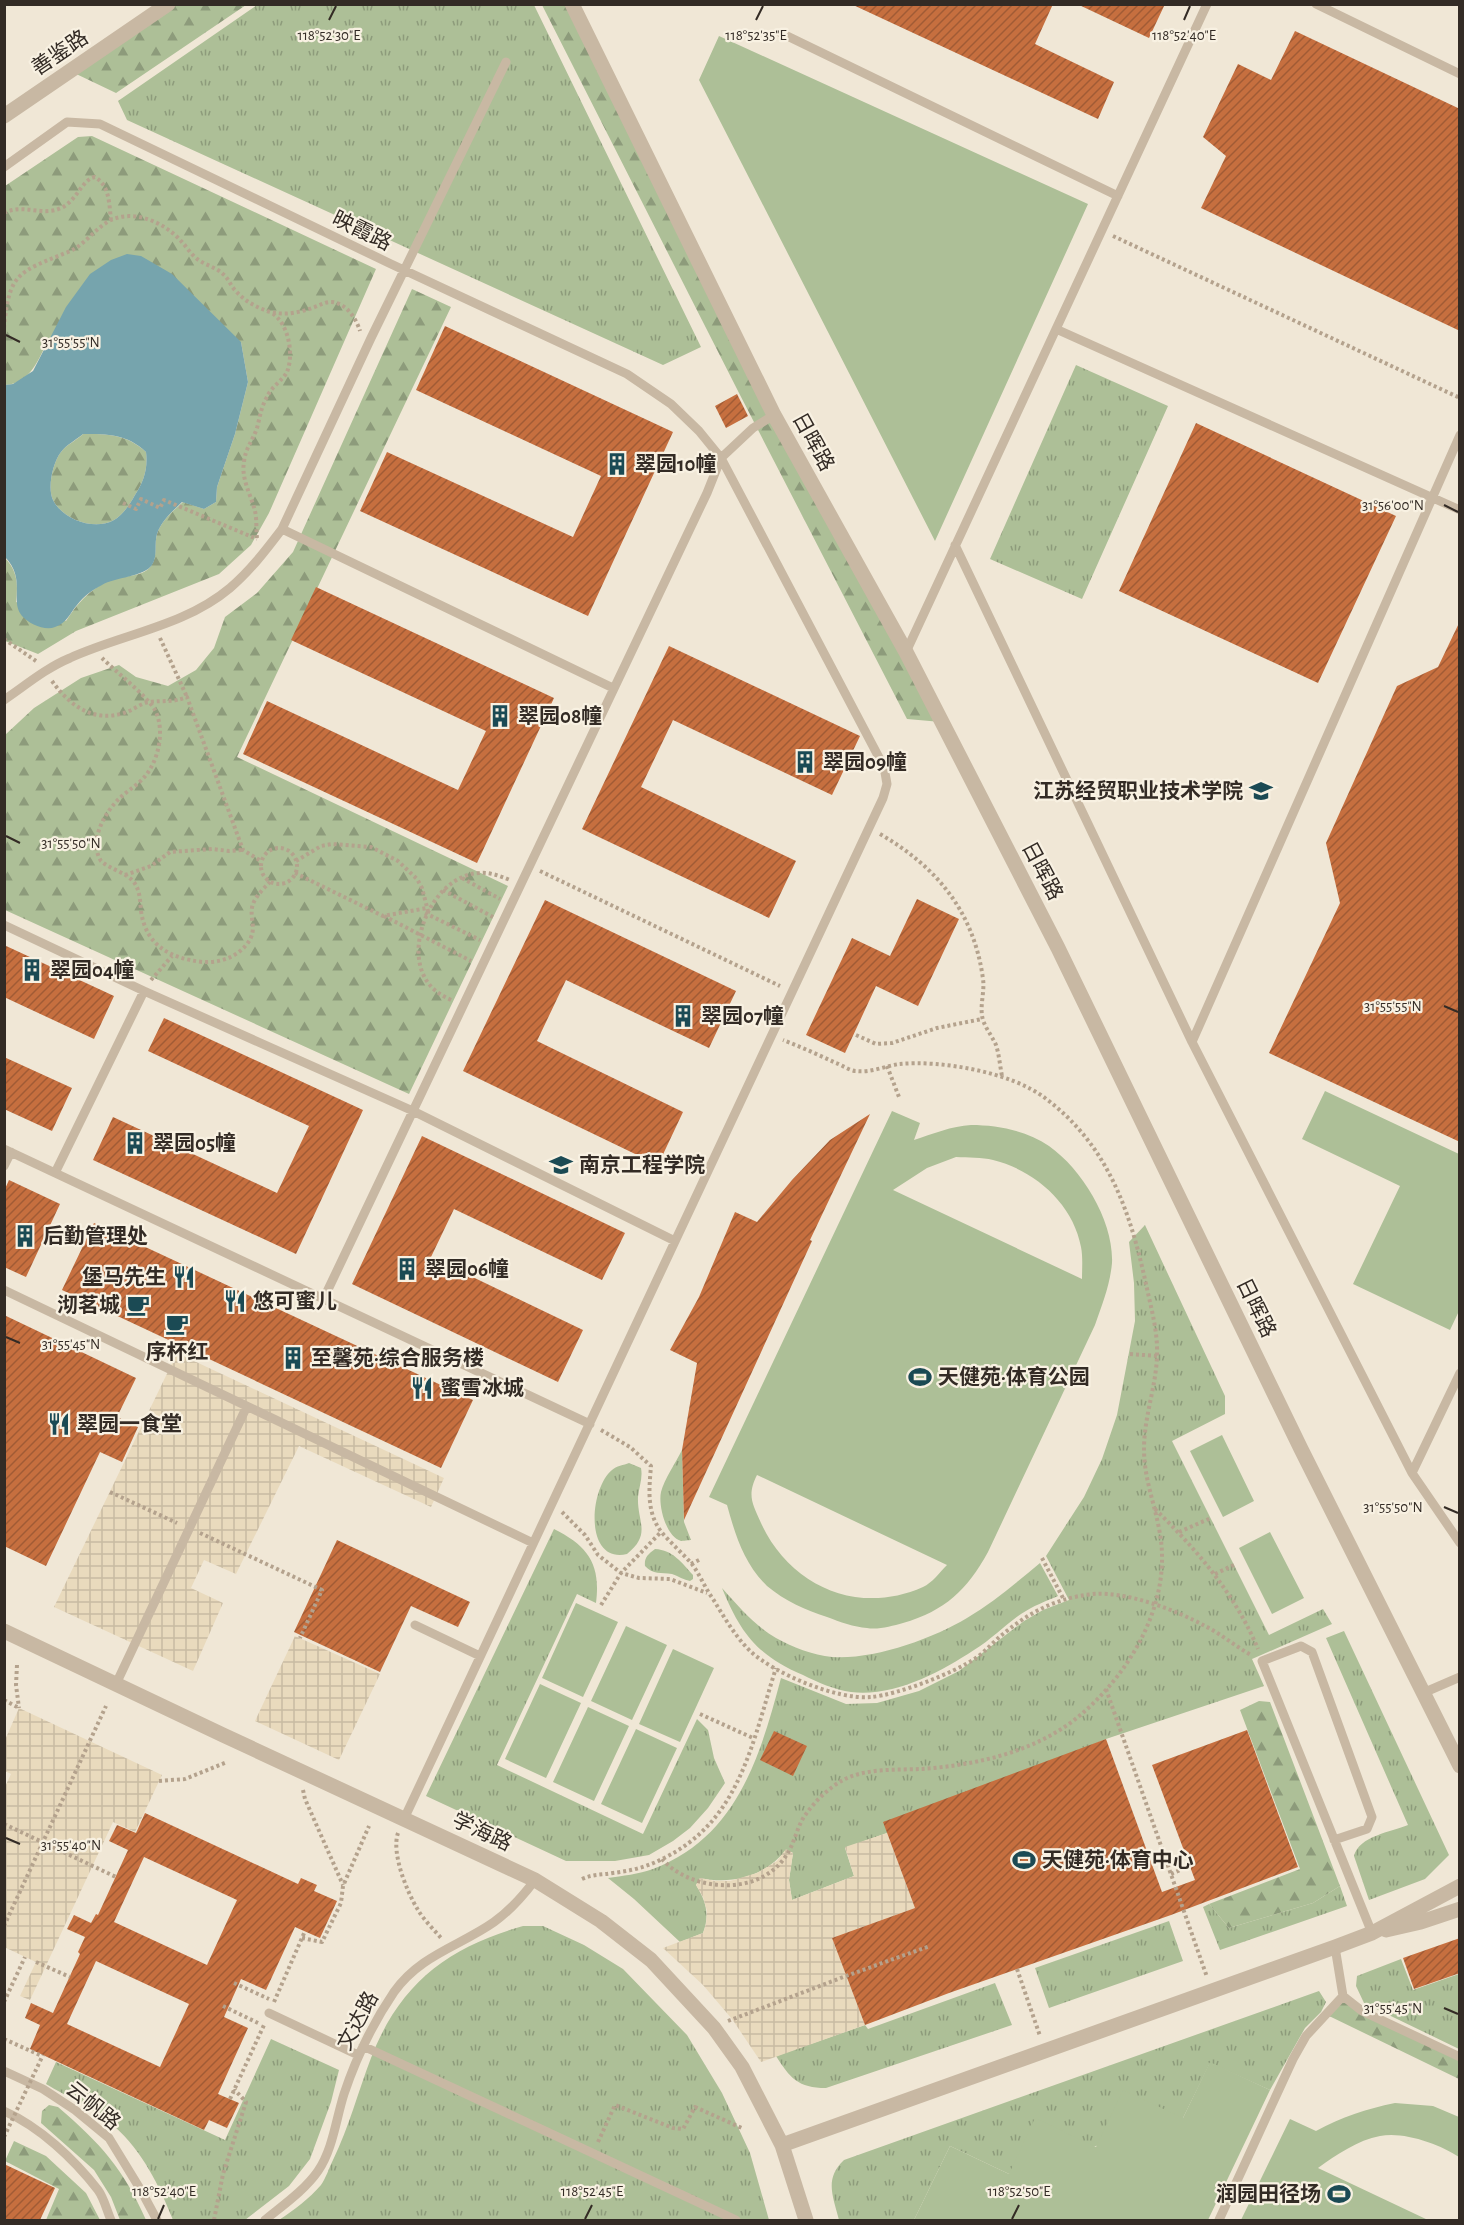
<svg xmlns="http://www.w3.org/2000/svg" width="1464" height="2225" font-family="'Alegreya Sans','Noto Sans SC',sans-serif">
<style>
.grass{fill:url(#grass-tufts)}
.forest{fill:url(#forest-firs)}
.garden{fill:#adbf97;fill-rule:evenodd}
.plaza{fill:url(#plaza-grid)}
.water{fill:#76a4ad;fill-rule:evenodd}
.building{fill:url(#building-hatch);fill-rule:evenodd}
.lines{fill:none;stroke-linecap:round;stroke-linejoin:round}
.path{stroke:#b4a28d;stroke-width:4;stroke-dasharray:3 3;stroke-linecap:butt}
.service{stroke:#c8b8a3;stroke-width:9}
.minor{stroke:#c8b8a3;stroke-width:15}
.tertiary{stroke:#c8b8a3;stroke-width:15}
.path-bridge{stroke:#b4a28d;stroke-width:4;stroke-dasharray:3 3;stroke-linecap:butt}
.ticks{fill:none;stroke:#332b25;stroke-width:2}
.labels{text-anchor:middle;dominant-baseline:central;stroke-width:4.5;stroke-linejoin:round;paint-order:stroke}
.street-label{font-size:21px;fill:#332b25;stroke:#f8f1e2}
.poi-label{font-size:21px;font-weight:bold;fill:#332b25;stroke:#f8f1e2;text-anchor:start}
.ticks-label{font-size:15px;text-anchor:middle;fill:#332b25;stroke:#f8f1e2;stroke-width:4.5;stroke-linejoin:round;paint-order:stroke}
</style>
<defs>
<pattern id="grass-tufts" width="24" height="20" patternUnits="userSpaceOnUse" patternTransform="scale(1.5)"><rect width="24" height="20" fill="#adbf97"/><path d="M3 7l-1-3M5 7V3M7 7l1-3M15 17l-1-3M17 17v-4M19 17l1-3" fill="none" stroke="#8d9b7b"/></pattern>
<pattern id="forest-firs" width="22" height="20" patternUnits="userSpaceOnUse" patternTransform="scale(1.5)"><rect width="22" height="20" fill="#adbf97"/><path d="M5 1l3.5 6h-7zM16 11l3.5 6h-7z" fill="#8d9b7b"/></pattern>
<pattern id="plaza-grid" width="8" height="8" patternUnits="userSpaceOnUse" patternTransform="scale(1.5)"><rect width="8" height="8" fill="#e9dabd"/><path d="M0 4h8M4 0v8" fill="none" stroke="#c8bba2"/></pattern>
<pattern id="building-hatch" width="6" height="6" patternUnits="userSpaceOnUse" patternTransform="scale(1.5)"><rect width="6" height="6" fill="#c66f3f"/><path d="M-1 1l2-2M0 6l6-6M5 7l2-2" fill="none" stroke="#a15b35"/></pattern>
</defs>
<rect width="100%" height="100%" fill="#f0e7d6"/>
<path class="grass" d="M257 5H534L701 347 663 365 127 120 118 101Z
M1076 365 1168 406 1082 599 990 559Z
M1145 1225 1225 1396V1414L1172 1441 1269 1635 1323 1609 1332 1624 1252 1659 1264 1686 1106 1739 887 1833 845 1848 854 1876 792 1900 789 1880 793 1853 786 1850C765 1876 733 1885 700 1878L696 1885C706 1901 710 1915 703 1933L680 1942 634 1899 608 1878C622 1876 639 1874 653 1869 737 1837 760 1757 781 1678L846 1704 877 1703 919 1691 959 1671 1024 1621 1043 1610 1069 1600 1046 1556 1084 1497 1102 1459 1117 1415 1135 1321 1134 1283 1129 1242Z
M682 1450 684 1522 691 1540C690 1540 682 1541 681 1541 666 1537 658 1505 661 1492 664 1480 676 1462 682 1450Z
M629 1463 641 1468C643 1478 639 1487 638 1497 637 1522 652 1534 627 1554 584 1564 589 1489 612 1470 616 1466 624 1465 629 1463Z
M554 1529C588 1546 601 1564 596 1603L577 1594 497 1765 643 1834 697 1719 708 1730 714 1758 725 1783 708 1808 690 1828 673 1841 649 1855 615 1861H566L426 1796Z
M655 1549C673 1550 682 1563 693 1575V1579L690 1581C684 1580 678 1576 672 1574 661 1572 653 1575 645 1566 644 1558 648 1554 655 1549Z
M1040 1563 1058 1596C1046 1601 1033 1606 1021 1614 1005 1625 991 1640 974 1650 939 1673 894 1697 851 1692 835 1690 817 1682 803 1675 757 1655 741 1634 722 1588 739 1607 754 1625 776 1638 792 1647 813 1655 832 1657 873 1660 932 1639 967 1618 994 1602 1017 1582 1040 1563Z
M1344 1631 1449 1855 1425 1879 1369 1900 1354 1856C1359 1836 1391 1832 1408 1825L1326 1638Z
M1340 1886 1347 1906 1220 1950 1203 1907 1209 1904 1229 1928 1313 1903Z
M1169 1921 1183 1961 1049 2008 1035 1968Z
M523 1926H543L584 1945 623 1969 687 2035 722 2093 750 2153 769 2220H279C294 2210 309 2199 321 2185 326 2178 329 2168 333 2160 349 2127 358 2092 371 2058 400 1983 448 1947 523 1926Z
M1401 1959 1413 1990 1459 1974V2049L1364 2003 1356 1986 1357 1976Z
M995 1983 1012 2025 826 2088C798 2088 790 2078 776 2056L865 2025 868 2029Z
M1319 1991 1326 2002 1321 2012 1305 2028 1270 2090 1210 2063 1183 2118 1009 2174 950 2146 914 2220H839C833 2196 824 2179 844 2160Z
M271 2039 339 2070 331 2102 310 2159 289 2186 245 2220H173C159 2185 143 2152 114 2126 97 2111 66 2096 46 2084L56 2062 225 2140Z"/>
<path class="forest" d="M168 5H246L116 93 70 71Z
M542 5H572L774 415 941 722 907 719 739 393Z
M92 136 376 269 269 513 251 545 219 574 76 631 38 654 5 641 4 557C18 571 18 584 16 602L66 621C77 604 89 590 108 581 121 574 142 579 151 566 158 557 154 544 157 534 161 521 173 511 183 502L204 509 216 502 217 487 235 434 248 382 241 342 49 338C39 359 30 384 5 385V186L78 137Z
M412 289 451 307 237 757 508 886 409 1094 5 910V735L34 708 81 678 119 665 136 677 168 686 196 670 214 648 225 617 257 593 293 552Z
M83 434C108 434 126 434 146 452 148 468 144 481 135 495 130 504 123 515 114 520 95 531 63 520 53 500 47 488 53 462 61 452 66 445 77 440 83 434Z
M1259 1701 1270 1702 1340 1886 1313 1903 1229 1928 1209 1904 1300 1869 1240 1710Z
M1343 1996 1459 2057V2079L1327 2015Z
M49 2105 58 2107C101 2144 123 2168 146 2220H120L111 2197 94 2170 41 2123 42 2111Z
M14 2141 46 2156 86 2193 100 2220H46L59 2189 5 2161Z"/>
<path class="garden" d="M719 36 1088 204 935 541 699 80Z
M1325 1091 1459 1154V1311L1450 1330 1353 1284 1400 1186 1302 1139Z
M892 1111 920 1123 914 1140C932 1134 952 1126 971 1125 998 1125 1027 1131 1049 1146 1083 1170 1114 1222 1112 1263 1110 1285 1102 1305 1095 1325L988 1552C967 1590 945 1611 903 1623 892 1626 878 1630 867 1628 854 1627 840 1622 827 1617 805 1610 785 1601 767 1586 744 1564 735 1534 727 1505L709 1497ZM956 1157C968 1158 982 1157 993 1160 1034 1170 1073 1203 1081 1247 1083 1257 1082 1269 1082 1279L893 1190 927 1168ZM757 1475 947 1565C940 1572 932 1583 923 1587 858 1616 790 1586 761 1523 752 1503 747 1495 757 1475Z
M1222 1435 1254 1501 1223 1517 1190 1451Z
M1270 1532 1304 1598 1272 1614 1239 1548Z
M576 1603 618 1622 583 1697 542 1678Z
M626 1626 667 1645 632 1720 591 1701Z
M673 1649 714 1668 680 1742 639 1724Z
M540 1684 581 1703 546 1778 505 1759Z
M588 1707 629 1726 594 1801 553 1782Z
M636 1729 677 1748 642 1823 601 1804Z
M1210 2062 1270 2090 1208 2220H914L950 2146 1009 2174 1035 2118 1096 2147 1123 2090 1183 2118Z
M1395 2103 1433 2106 1459 2117V2157C1440 2144 1403 2131 1380 2136 1358 2140 1336 2155 1318 2168L1428 2220H1241L1290 2119 1316 2131C1342 2117 1366 2109 1395 2103Z"/>
<path class="plaza" d="M177 1353 444 1478 431 1507 299 1446 236 1574 204 1560 191 1588 223 1603 193 1671 54 1607Z
M295 1636 380 1674 339 1760 255 1721Z
M19 1708 162 1775 135 1832 113 1822 30 2000 20 1996 36 1962 4 1947V1789L11 1774 5 1771V1740Z
M887 1833 915 1908 832 1938 865 2025 761 2062 732 2019 703 1985 663 1948 703 1933 706 1924 707 1911 703 1897 696 1885 700 1878 715 1881H730L757 1873 777 1861 786 1849 793 1853 789 1880 792 1900 854 1876 845 1847Z"/>
<path class="water" d="M127 254 141 256 172 274 241 342 248 382 235 434 217 487 216 502 204 509 182 502C173 511 161 521 157 534 154 544 158 556 152 565 144 577 115 577 102 585 92 590 84 596 77 605 70 613 67 623 55 627 45 631 29 624 22 616 9 600 27 580 5 557V385L13 384 33 371 66 307 90 274 111 260ZM83 434C108 434 127 434 146 452 148 468 144 481 135 495 130 504 123 515 114 520 95 531 63 520 53 500 47 488 53 462 61 452 66 445 76 440 83 434Z"/>
<path class="building" d="M851 4H1053L1035 44 1114 82 1098 119Z
M1077 4H1165L1149 38Z
M1295 31 1460 109V331L1201 208 1226 156 1203 137 1238 64 1271 80Z
M445 326 673 432 588 616 360 511 387 452 573 537 601 476 416 390Z
M737 394 748 416 726 428 715 406Z
M1196 423 1396 516 1318 683 1119 591Z
M316 587 554 698 477 863 243 754 267 701 458 790 486 731 291 640Z
M1460 621V1142L1269 1053 1340 903 1326 843 1397 686 1438 667Z
M669 646 860 736 832 795 673 720 641 787 796 861 769 918 582 829Z
M917 899 959 919 918 1006 876 986 845 1053 806 1035 852 938 890 956Z
M545 900 736 991 709 1048 566 980 537 1041 683 1112 658 1165 463 1071Z
M4 945 114 996 94 1039 4 997Z
M164 1018 363 1110 296 1254 93 1160 113 1117 277 1193 309 1126 148 1051Z
M4 1057 72 1088 52 1131 4 1109Z
M870 1114 810 1240 812 1241 684 1520 682 1450 697 1363 670 1350 699 1297 735 1212 757 1222 792 1180 830 1140Z
M422 1136 625 1233 602 1280 454 1209 431 1257 583 1330 558 1382 352 1284Z
M9 1180 60 1204 26 1277 4 1267V1191Z
M94 1223 473 1400 441 1468 62 1290Z
M4 1315 136 1378 117 1417 138 1427 122 1462 100 1452 46 1566 4 1546Z
M337 1540 470 1602 458 1627 411 1606 380 1672 294 1632Z
M1247 1730 1298 1867 1171 1915 949 1993 865 2025 832 1938 915 1908 883 1822 1106 1739 1162 1892 1195 1880 1152 1765Z
M774 1731 807 1746 793 1776 760 1760Z
M145 1813 298 1884 301 1878 317 1885 314 1891 337 1901 320 1938 295 1927 266 1990 241 1979 224 2017 248 2028 218 2094 239 2103 227 2128 209 2120 204 2130 30 2049 40 2025 25 2018 31 2003 53 2013 80 1954 78 1952 85 1937 67 1929 74 1915 91 1923 96 1914 98 1915 128 1850 109 1841 117 1825 136 1833ZM144 1857 237 1900 207 1965 114 1922ZM96 1961 189 2004 160 2067 67 2024Z
M1460 1938V1973L1414 1989 1403 1958Z
M4 2164 55 2188 40 2220H4Z"/>
<g class="lines">
<path class="path" d="M4 213C24 203 42 217 61 208 77 201 82 179 95 177 110 186 109 204 111 220
M1113 236 1460 398
M4 328C9 272 19 272 68 252 84 246 95 228 111 220 135 209 165 223 181 241 186 246 190 253 196 258 204 265 216 267 223 274 228 278 230 284 234 289 243 300 254 306 267 311 282 316 298 313 312 308 318 306 323 303 329 302 345 301 356 318 360 331
M123 503 136 509 141 499 160 508 164 500 257 539
M257 538C256 530 257 520 255 511 251 495 241 479 244 462 245 449 253 440 257 428 260 417 261 407 267 397 271 387 283 380 287 372 294 355 289 324 272 313
M160 638 187 697
M4 639 36 661
M102 658C115 671 147 696 155 710 165 729 159 759 146 775 139 784 130 789 122 796 105 811 88 841 101 861 110 869 124 872 132 880 140 888 140 900 141 911 146 946 170 958 202 962 219 963 236 958 247 944 259 929 248 917 253 904 256 896 264 888 270 882
M52 681C69 705 93 723 124 713 132 711 141 703 149 702 164 700 172 703 187 697L243 850 261 861
M880 834C937 867 974 912 983 979 985 992 979 1007 983 1020 986 1029 992 1036 996 1045 999 1054 1000 1066 1002 1076
M261 866a18 18 0 1 1 36 0a18 18 0 1 1-36 0Z
M296 861 321 846 332 844 371 847 398 861 417 879 422 888 428 911
M540 871 780 986
M295 873 383 916 427 908
M125 875 151 866 170 852 212 849 229 851 243 850
M462 878 500 899
M443 890 493 917
M425 913 480 940
M384 916 471 961
M151 980 172 956
M451 1000C443 996 435 992 429 984 401 949 433 875 479 873 490 872 500 876 510 880
M856 1035 876 1044 892 1043 937 1028 982 1019
M887 1066 899 1097
M1130 1354 1157 1356
M601 1430 630 1447 651 1466C649 1490 646 1515 664 1535 673 1545 683 1554 692 1564 700 1575 705 1588 713 1599 724 1617 735 1636 750 1651 775 1674 837 1700 871 1697 897 1695 954 1673 976 1658 986 1651 994 1641 1003 1634 1031 1611 1057 1598 1093 1594 1126 1591 1176 1610 1205 1626 1221 1634 1235 1646 1251 1655
M110 1492 177 1523
M1155 1509C1197 1550 1235 1594 1258 1649
M562 1512 585 1535 598 1555 621 1573 639 1578 670 1579 707 1593
M1179 1532 1211 1518
M200 1533 322 1590 300 1638
M1042 1558 1063 1598
M691 1564 701 1559
M1215 1574 1234 1565
M601 1605 621 1573 661 1532
M17 1665 16 1685 19 1708
M1106 1689 1207 1977
M4 1700 19 1708
M700 1714 753 1738
M159 1781 185 1779 227 1762
M303 1790 305 1799 343 1885
M4 1824 116 1877
M398 1833C391 1853 407 1892 418 1910 424 1920 434 1930 442 1939
M662 1859C676 1875 699 1884 720 1885 750 1887 778 1875 791 1847 796 1836 799 1823 806 1814 815 1801 830 1787 843 1780 866 1768 897 1770 922 1769 976 1765 1035 1752 1078 1717 1130 1674 1172 1603 1160 1534 1155 1504 1144 1479 1144 1449 1144 1417 1156 1387 1157 1356 1158 1331 1151 1308 1146 1284 1130 1211 1108 1145 1045 1098 1011 1072 941 1060 899 1064 886 1066 870 1073 856 1071 850 1071 842 1065 836 1063 819 1055 801 1047 783 1040
M1171 1874 1189 1866
M582 1879C593 1874 601 1875 613 1873 630 1871 647 1867 662 1859 740 1822 752 1743 776 1668
M4 1926 106 1706
M302 1938 322 1942 341 1903 343 1886 369 1826
M36 1962 70 1977
M1017 1969 1040 2036
M234 1983 269 1999
M4 2002 25 1957
M274 2002 305 1931
M223 2006 258 2023
M728 2021 846 1976 930 1946
M4 2039 42 2056
M230 2099 264 2025
M598 2142 615 2105 673 2128 683 2129 695 2107 744 2129
M214 2220 223 2174 246 2102 234 2089"/>
<path class="service" d="M1316 4 1460 74
M781 33 1118 196
M4 167 67 122 100 124 391 264 627 374 671 404 699 431 721 458 884 767 887 784 883 798 404 1819
M1056 329 1460 510
M282 529 613 688
M955 545 1192 1042 1460 435
M906 652 1207 4
M4 700C26 685 46 668 70 658 123 634 185 626 230 588 250 571 266 550 282 529L371 338 506 62
M4 925 144 991 413 1111 675 1241
M1192 1042 1412 1473 1460 1543
M4 1149 590 1424
M4 1166 11 1152
M55 1173 144 991
M4 1290 533 1543
M324 1298 707 493 721 458 753 428 774 415
M1412 1473 1460 1373
M415 1625 480 1656
M116 1684 247 1406
M1423 1693 1460 1677
M1334 1840 1367 1829 1372 1817 1312 1652 1301 1646 1262 1661 1372 1933
M1335 1947 1343 1996 1362 2011 1460 2057
M269 2013 358 2055
M363 2046 736 2220
M4 2071 43 2089 75 2110 109 2138 142 2192 157 2220
M4 2111C40 2127 74 2159 98 2190 104 2198 107 2211 111 2220
M265 2220C282 2206 305 2190 318 2171 333 2149 336 2119 344 2094 356 2058 373 2023 394 1992 420 1955 460 1946 494 1922 511 1910 523 1896 535 1880
M1219 2220 1293 2059 1306 2036 1343 1996"/>
<path class="minor" d="M4 1631 223 1735 535 1880 601 1921 651 1960 714 2028 742 2067 782 2145 806 2220
M1386 1930 1421 1922 1460 1909
M782 2145 1335 1947 1372 1933 1460 1886"/>
<path class="tertiary" d="M572 4 774 415 906 652 1058 948 1301 1449 1460 1766
M4 116 168 4"/>
<path class="path-bridge" d="M4 2137 43 2055"/>
</g>
<path class="ticks" d="M329 20 336 6M756 20 763 6M1184 20 1190 6M6 335 20 342M1444 505 1458 512M6 836 20 843M1444 1006 1458 1012M6 1337 20 1343M1444 1507 1458 1513M6 1838 20 1844M1444 2008 1458 2014M158 2219 164 2205M585 2219 592 2205M1012 2219 1019 2205"/>
<defs>
<g id="building-bare" transform="scale(1.8)"><path d="M-4-6H4V6H1V3H-1V6H-4ZM-2.5-4.3h1.7v1.8h-1.7ZM.8-4.3h1.7v1.8H.8ZM-2.5-1h1.7V.8h-1.7ZM.8-1h1.7V.8H.8Z" fill="#1b4a54" stroke="#f8f1e2" stroke-width="2.5" paint-order="stroke"/></g>
<g id="university-bare" transform="scale(1.8)"><path d="M0-5L7-2L0 1L-7-2ZM-4 1L0 2.5L4 1V4Q0 6-4 4Z" fill="#1b4a54" stroke="#f8f1e2" stroke-width="2.5" paint-order="stroke"/></g>
<g id="restaurant-bare" transform="scale(1.8)"><path d="M-5-6h1v4h1v-4h1v4h1v-4h1v5L-1.5 .5V6h-2V.5L-5-1ZM5-6V6H3V1.5H1.5Q1.5-4 5-6Z" fill="#1b4a54" stroke="#f8f1e2" stroke-width="2.5" paint-order="stroke"/></g>
<g id="cafe-bare" transform="scale(1.8)"><path d="M-5.5-4.5H6V0H3Q3 3.5 0 3.5H-2.5Q-5.5 3.5-5.5 0ZM3-3.2v2h1.7v-2ZM-6 4.5H4V6H-6Z" fill="#1b4a54" stroke="#f8f1e2" stroke-width="2.5" paint-order="stroke"/></g>
<g id="stadium-bare" transform="scale(1.8)"><path d="M0-5a6.5 5 0 1 0 0 10a6.5 5 0 1 0 0-10ZM-3.5-1.8h7v3.6h-7Z" fill="#1b4a54" stroke="#f8f1e2" stroke-width="2.5" paint-order="stroke"/></g>
</defs>
<g fill-rule="evenodd">
<use href="#building-bare" x="617" y="464"/>
<use href="#building-bare" x="500" y="716"/>
<use href="#building-bare" x="805" y="762"/>
<use href="#university-bare" x="1261" y="791"/>
<use href="#building-bare" x="32" y="970"/>
<use href="#building-bare" x="683" y="1016"/>
<use href="#building-bare" x="135" y="1143"/>
<use href="#university-bare" x="561" y="1165"/>
<use href="#building-bare" x="25" y="1236"/>
<use href="#building-bare" x="407" y="1269"/>
<use href="#restaurant-bare" x="184" y="1277"/>
<use href="#restaurant-bare" x="235" y="1301"/>
<use href="#cafe-bare" x="138" y="1305"/>
<use href="#cafe-bare" x="177" y="1324"/>
<use href="#building-bare" x="293" y="1358"/>
<use href="#stadium-bare" x="920" y="1377"/>
<use href="#restaurant-bare" x="422" y="1388"/>
<use href="#restaurant-bare" x="59" y="1424"/>
<use href="#stadium-bare" x="1024" y="1860"/>
<use href="#stadium-bare" x="1339" y="2194"/>
</g>
<g class="labels">
<g class="street-label">
<text transform="translate(60 53) rotate(-34)">善鉴路</text>
<text transform="translate(362 231) rotate(26)">映霞路</text>
<text transform="translate(813 442) rotate(61)">日晖路</text>
<text transform="translate(1042 871) rotate(62)">日晖路</text>
<text transform="translate(1256 1308) rotate(64)">日晖路</text>
<text transform="translate(482 1832) rotate(25)">学海路</text>
<text transform="translate(358 2021) rotate(-62)">文达路</text>
<text transform="translate(93 2106) rotate(39)">云帆路</text>
</g>
<g class="poi-label">
<text x="635" y="464">翠园10幢</text>
<text x="518" y="716">翠园08幢</text>
<text x="823" y="762">翠园09幢</text>
<text x="1243" y="791" text-anchor="end">江苏经贸职业技术学院</text>
<text x="50" y="970">翠园04幢</text>
<text x="701" y="1016">翠园07幢</text>
<text x="153" y="1143">翠园05幢</text>
<text x="579" y="1165">南京工程学院</text>
<text x="43" y="1236">后勤管理处</text>
<text x="425" y="1269">翠园06幢</text>
<text x="166" y="1277" text-anchor="end">堡马先生</text>
<text x="253" y="1301">悠可蜜儿</text>
<text x="120" y="1305" text-anchor="end">沏茗城</text>
<text x="177" y="1352" text-anchor="middle">序杯红</text>
<text x="311" y="1358">至馨苑·综合服务楼</text>
<text x="938" y="1377">天健苑·体育公园</text>
<text x="440" y="1388">蜜雪冰城</text>
<text x="77" y="1424">翠园一食堂</text>
<text x="1042" y="1860">天健苑·体育中心</text>
<text x="1321" y="2194" text-anchor="end">润园田径场</text>
</g>
</g>
<g class="ticks-label">
<text x="329" y="40">118°52'30"E</text>
<text x="756" y="40">118°52'35"E</text>
<text x="1184" y="40">118°52'40"E</text>
<text x="71" y="347">31°55'55"N</text>
<text x="1393" y="510">31°56'00"N</text>
<text x="71" y="848">31°55'50"N</text>
<text x="1393" y="1011">31°55'55"N</text>
<text x="71" y="1349">31°55'45"N</text>
<text x="1393" y="1512">31°55'50"N</text>
<text x="71" y="1850">31°55'40"N</text>
<text x="1393" y="2013">31°55'45"N</text>
<text x="164" y="2196">118°52'40"E</text>
<text x="592" y="2196">118°52'45"E</text>
<text x="1019" y="2196">118°52'50"E</text>
</g>
<rect width="1464" height="2225" fill="none" stroke="#332b25" stroke-width="12"/>
</svg>
